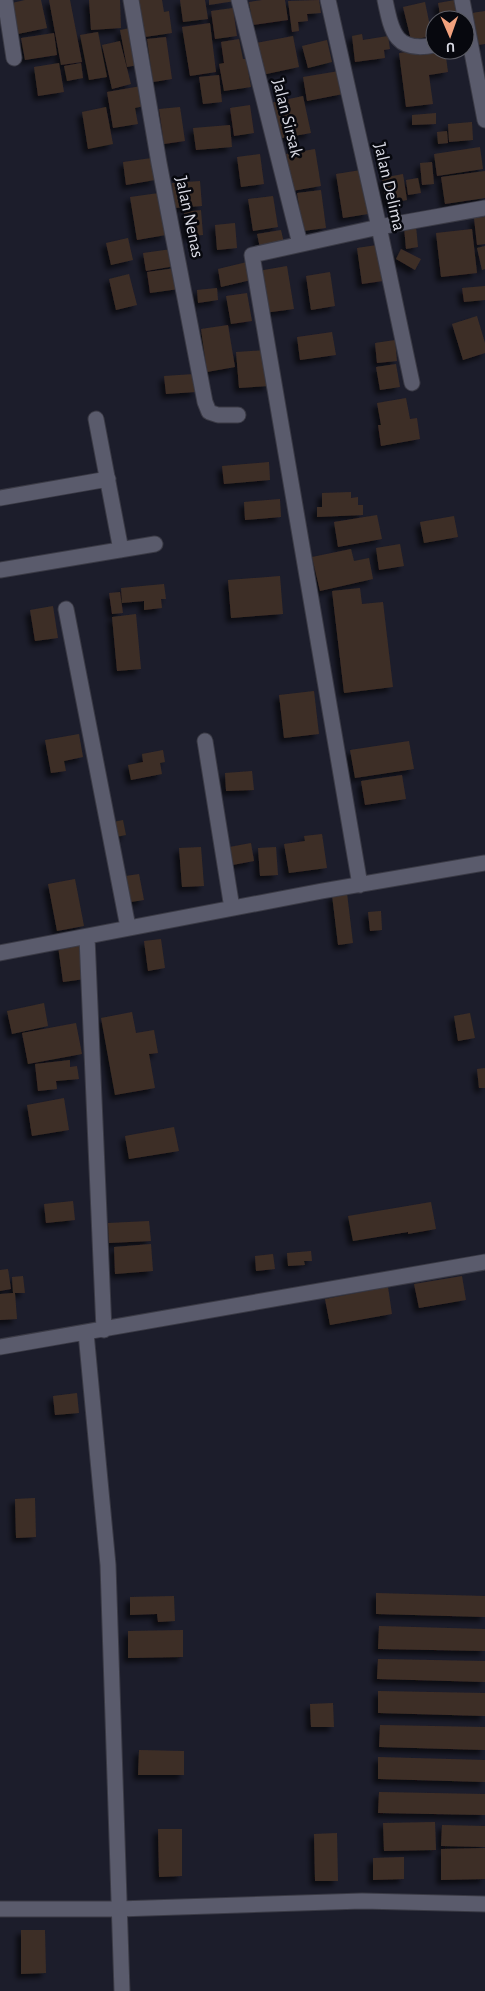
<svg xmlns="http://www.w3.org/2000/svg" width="485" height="1991" font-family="'Alegreya Sans',sans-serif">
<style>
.building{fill:#3e2e26;filter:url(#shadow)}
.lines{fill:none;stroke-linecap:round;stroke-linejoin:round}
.minor-casing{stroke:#3a3a45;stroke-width:17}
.minor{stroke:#5a5b6c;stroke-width:15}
.labels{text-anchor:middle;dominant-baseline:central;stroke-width:5;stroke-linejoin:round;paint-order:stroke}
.street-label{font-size:18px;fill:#dadbe5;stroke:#07080e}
</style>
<defs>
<filter id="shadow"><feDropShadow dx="-4.5" dy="4.5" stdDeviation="2.5" flood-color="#0009"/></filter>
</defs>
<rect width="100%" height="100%" fill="#1c1d2b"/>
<path class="building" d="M25 0H41L47 28 18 34 12 3Z
M49 0H70L82 62 61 65Z
M89 0H120L121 28 91 30Z
M138 0H162L164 12 169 11 172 33 145 37Z
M180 0H205L208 19 183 22Z
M209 0H235V1L209 5Z
M262 0H285L288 20 253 25 249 2Z
M319 0 321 13 307 14 308 21 298 22 299 31 292 32 288 1Z
M455 0 459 20H441L438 3Z
M425 2 432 36 411 40 403 7Z
M233 8 237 36 215 39 211 11Z
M485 11V44L478 45 472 13Z
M210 23 216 72 190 76 182 27Z
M130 28 138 65 127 67 120 30Z
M98 32 107 77 89 80 80 35Z
M54 33 57 55 25 60 21 38Z
M362 34 363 40 388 36 390 49 384 50 385 58 355 62 352 36Z
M293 36 299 67 262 75 256 43Z
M166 37 172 79 153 82 147 39Z
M239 39 243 59H246L251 87 224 91 219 64 224 63 221 42Z
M327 40 332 62 308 68 302 46Z
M120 41 131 84 112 89 102 45Z
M435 48V50H445L448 72 429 75 433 104 406 107 399 53Z
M59 63 64 92 38 96 34 67Z
M81 63 83 78 67 81 64 66Z
M339 71 343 94 307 101 303 77Z
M219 75 222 102 203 104 199 77Z
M141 86 144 106 135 108 138 124 113 128 107 92Z
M303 96 311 133 277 139 270 103Z
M250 105 254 133 234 136 230 108Z
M106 107 113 144 88 149 82 112Z
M180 107 185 141 164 144 159 109Z
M436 113V124L412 125V115Z
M472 122 473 140 449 142 448 124Z
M230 125 232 147 196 150 193 128Z
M447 131 448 143 438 144 437 132Z
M480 147 483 169 437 176 434 154Z
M315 149 321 186 292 191 286 154Z
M260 154 264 184 241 187 237 157Z
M152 158 155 180 126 185 123 162Z
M432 162 434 184 422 185 420 163Z
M361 170 368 214 343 218 336 174Z
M485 171V198L445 204 441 177Z
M403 174 407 200 386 204 382 178Z
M418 178 421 193 408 195 406 180Z
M200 181 202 206 174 208 172 183Z
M321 190 326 228 303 231 297 193Z
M159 193 166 235 137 240 130 197Z
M273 196 278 227 253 231 248 199Z
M201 210 203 235 186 236 184 212Z
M485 217V244L477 245 474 218Z
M235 223 237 248 217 250 215 225Z
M416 226 418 247 406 249 404 227Z
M472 229 477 273 441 277 436 233Z
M281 230 284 243 260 248 257 234Z
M128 238 133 260 111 265 106 243Z
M377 245 383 281 362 284 357 248Z
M485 246V269L482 270 477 248Z
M172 249 175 266 146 271 143 253Z
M401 249 421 259 415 270 396 259Z
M247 262 251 280 221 287 218 269Z
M287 266 294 309 264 313 258 271Z
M176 268 179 289 150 293 147 272Z
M330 272 335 306 311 310 306 276Z
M129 274 137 305 116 310 109 279Z
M485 286V300L464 302 462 288Z
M217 288 218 300 198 303 197 290Z
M247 293 252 321 231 324 226 296Z
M477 316 485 343V353L463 360 452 324Z
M228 325 235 367 207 372 201 329Z
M332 332 336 355 300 360 297 337Z
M395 340 397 361 377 363 375 343Z
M266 350 269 386 239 388 236 352Z
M396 364 400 387 380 390 376 367Z
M194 374 196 392 166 394 164 376Z
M406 398 410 419 417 418 420 439 381 446 378 425H381L377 403Z
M269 462 270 480 224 484 222 466Z
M351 492V498L358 497V505H363V515L317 517V507H322V493Z
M280 499 281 517 245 520 244 502Z
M377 515 382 539 338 547 334 522Z
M454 516 458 537 424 543 420 522Z
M400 544 404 566 379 570 376 548Z
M351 549 354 561 369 558 373 579 320 591 312 557Z
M280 576 283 614 231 618 228 580Z
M164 584 166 599H161L162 608 144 610V601L122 603 121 588Z
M360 588 362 604 383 602 393 687 344 693 332 591Z
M120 592 123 613 112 614 109 593Z
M53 606 58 638 35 641 30 610Z
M136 614 141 669 117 671 112 617Z
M314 691 319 734 284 738 279 695Z
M79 734 83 757 64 761 66 771 51 773 45 740Z
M409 741 414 769 355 778 350 750Z
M163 750 165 762 160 763 162 774 131 780 128 765 143 762 142 754Z
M252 771 254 790 226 791 225 773Z
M402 775 406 799 365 805 361 781Z
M123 820 126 835 111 838 108 823Z
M322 834 327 868 289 873 284 844 305 841 304 836Z
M251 843 254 861 227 866 224 848Z
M201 847 204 886 182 887 179 848Z
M276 847 278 875 260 876 258 848Z
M139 874 144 900 124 903 119 877Z
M75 879 84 926 57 931 48 884Z
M347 893 353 943 338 945 332 895Z
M381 911 382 930 370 931 368 912Z
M161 939 165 968 148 971 144 941Z
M80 943 85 979 63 982 58 946Z
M44 1003 48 1026 12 1034 7 1011Z
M132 1012 136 1033 154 1030 158 1053 149 1054 155 1088 115 1095 101 1018Z
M470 1013 475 1038 458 1041 454 1016Z
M76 1023 82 1054 28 1064 22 1033Z
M70 1060V1067L77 1066 79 1079 56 1081 57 1089 38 1091 35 1064Z
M485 1068V1088H479L477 1069Z
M64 1098 69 1130 32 1136 27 1105Z
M174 1127 179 1151 129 1159 125 1136Z
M73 1201 75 1220 46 1223 44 1204Z
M431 1202 436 1229 408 1234V1232L353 1241 348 1216Z
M149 1221 151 1241 109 1243 108 1223Z
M151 1244 153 1271 115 1274 114 1247Z
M311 1251 312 1261H304L305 1265 288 1266 287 1253Z
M273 1254 275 1269 256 1271 255 1256Z
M8 1269 11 1289 0 1291V1270Z
M23 1276 25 1293H15L17 1319 0 1320V1294L13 1293 12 1277Z
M462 1276 466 1300 419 1308 414 1284Z
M388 1287 392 1314 330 1325 325 1299Z
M77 1393 79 1413 55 1415 53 1396Z
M35 1498 36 1537 16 1538 15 1499Z
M376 1593 485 1596V1617L376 1614Z
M174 1596 175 1621 158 1622 157 1614 130 1615V1597Z
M379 1626 485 1629V1651L378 1649Z
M183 1630V1657L128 1658V1631Z
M378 1659 485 1661V1682L377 1679Z
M378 1691 485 1693V1716L378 1713Z
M333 1703 334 1727H311L310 1704Z
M380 1725 485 1727V1750L379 1747Z
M139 1750 184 1751V1775H138Z
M378 1757 485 1760V1782L378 1779Z
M379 1792 485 1794V1815L378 1813Z
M435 1822 436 1850 384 1851 383 1823Z
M442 1825 485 1826V1847L441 1846Z
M158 1829H182V1876L159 1877Z
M337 1833 338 1881H315L314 1834Z
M485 1848V1879L441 1880V1849Z
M404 1857V1879L373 1880V1858Z
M21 1930H45L46 1973 21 1974Z"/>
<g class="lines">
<g class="minor-casing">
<path id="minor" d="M5 0 14 58
M131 0 159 163 205 402 209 412 218 415H238
M239 0 300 244
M328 0 379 227 412 383
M385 0C392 34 396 53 435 45
M462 0 485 120
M96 419 121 550
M0 498 108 479
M0 570 155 544
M66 609 128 927
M205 741 232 908
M360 885 252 255 379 227 485 208
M87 937 104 1330
M0 953 322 891 485 863
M86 1333 108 1565 122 1991
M0 1347 485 1262
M0 1909H118L362 1901 485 1904"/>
</g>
<use href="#minor" class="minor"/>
</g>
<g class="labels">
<g class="street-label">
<text transform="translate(287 118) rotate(76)">Jalan Sirsak</text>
<text transform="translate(389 187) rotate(77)">Jalan Delima</text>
<text transform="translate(189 217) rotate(78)">Jalan Nenas</text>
</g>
</g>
<g transform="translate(450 35) rotate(178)"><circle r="24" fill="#07080e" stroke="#5b5c64"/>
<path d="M0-4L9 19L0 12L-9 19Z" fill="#f1a17d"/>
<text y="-8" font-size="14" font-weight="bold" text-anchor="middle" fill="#dadbe5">U</text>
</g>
</svg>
